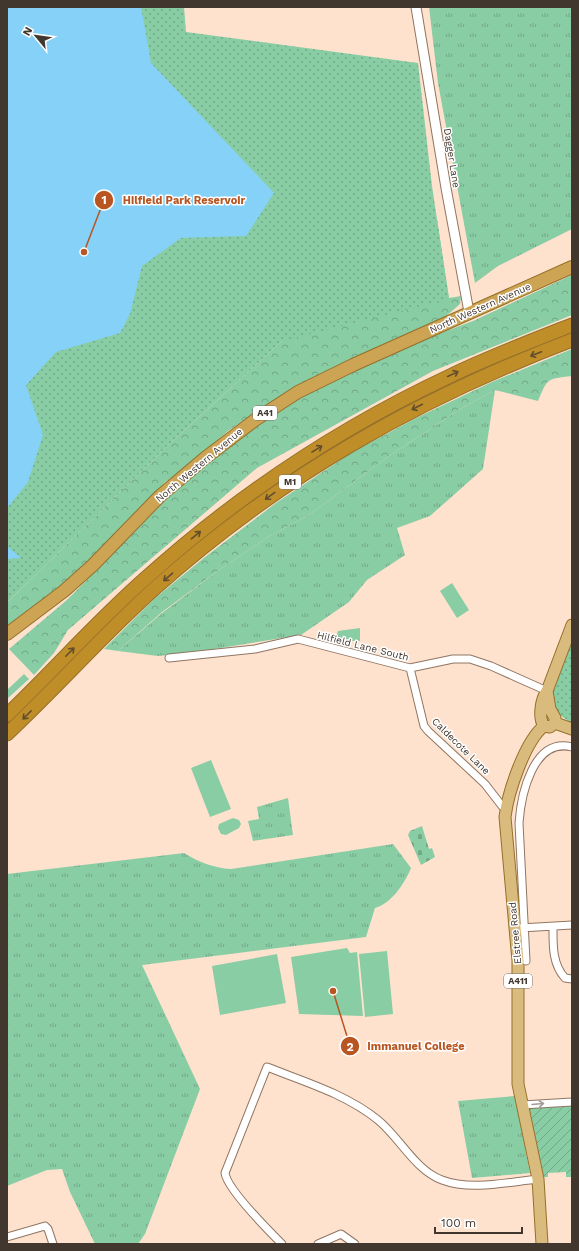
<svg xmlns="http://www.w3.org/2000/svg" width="579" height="1251" font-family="'Work Sans',sans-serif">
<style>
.grass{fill:url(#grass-tufts)}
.forest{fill:url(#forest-crowns)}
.cemetery{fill:url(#cemetery-stones)}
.park{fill:url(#park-dots)}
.garden{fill:url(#garden-furrows)}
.pitch{fill:#89cda5}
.water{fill:#85d1f8}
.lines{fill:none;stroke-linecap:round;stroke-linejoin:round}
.minor-casing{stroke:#8f7663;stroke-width:9}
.tertiary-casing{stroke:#8f7663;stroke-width:11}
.primary-casing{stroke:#94702a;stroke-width:13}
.trunk-casing{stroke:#94702a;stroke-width:14}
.motorway-casing{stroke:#94702a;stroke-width:15}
.minor{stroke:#fff;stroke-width:7}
.tertiary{stroke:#fff;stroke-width:9}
.primary{stroke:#d9bb7e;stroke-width:11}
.trunk{stroke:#cca453;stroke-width:12}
.motorway{stroke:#c08e28;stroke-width:13}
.oneway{stroke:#624d2c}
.oneway2{stroke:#a09b96}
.labels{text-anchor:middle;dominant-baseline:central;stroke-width:3;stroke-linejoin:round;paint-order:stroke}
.shield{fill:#fff;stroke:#7b736d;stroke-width:1}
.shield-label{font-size:9px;font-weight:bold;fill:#42372e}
.street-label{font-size:10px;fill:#42372e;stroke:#fff}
.leader{fill:none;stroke:#b85520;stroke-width:1.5}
.callout-dot{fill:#b85520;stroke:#fff;stroke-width:1.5}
.mark-label{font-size:12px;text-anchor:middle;font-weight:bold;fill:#fff}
.callout-label{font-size:11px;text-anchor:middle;font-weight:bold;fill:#b85520;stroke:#fff;stroke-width:3;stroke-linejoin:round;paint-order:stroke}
</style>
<defs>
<pattern id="grass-tufts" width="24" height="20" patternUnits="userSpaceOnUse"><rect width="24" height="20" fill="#89cda5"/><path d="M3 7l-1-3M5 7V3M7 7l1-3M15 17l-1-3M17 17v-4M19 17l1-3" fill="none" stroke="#72a787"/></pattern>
<pattern id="forest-crowns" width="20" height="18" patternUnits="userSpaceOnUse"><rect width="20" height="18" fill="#89cda5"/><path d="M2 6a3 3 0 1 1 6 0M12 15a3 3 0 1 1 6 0" fill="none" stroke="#72a787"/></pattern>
<pattern id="cemetery-stones" width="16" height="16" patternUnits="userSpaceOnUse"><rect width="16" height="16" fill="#89cda5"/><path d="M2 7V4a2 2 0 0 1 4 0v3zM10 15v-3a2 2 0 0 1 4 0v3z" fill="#72a787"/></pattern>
<pattern id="park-dots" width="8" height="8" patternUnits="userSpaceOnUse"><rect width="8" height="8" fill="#89cda5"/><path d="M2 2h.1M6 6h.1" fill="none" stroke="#72a787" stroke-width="1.8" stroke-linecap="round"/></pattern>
<pattern id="garden-furrows" width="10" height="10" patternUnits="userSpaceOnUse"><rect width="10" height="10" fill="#89cda5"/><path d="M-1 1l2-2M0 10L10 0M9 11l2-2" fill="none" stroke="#72a787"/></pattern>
</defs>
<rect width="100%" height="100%" fill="#ffe2cd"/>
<path class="grass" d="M429 7H572V229L498 266 475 283 438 83Z
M495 390 483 469 430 516 397 528 405 555 367 580 349 602 301 635 196 652 158 656 118 651 162 613 219 570 268 537 309 515 389 456 462 408Z
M24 674 29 679 7 699V690Z
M288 798 293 835 253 841 248 821 259 819 257 807Z
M393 844 411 868C405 883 391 904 375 908L366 937 142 965 200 1089 145 1234 138 1244H95L70 1192 62 1169 47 1170 7 1186V874L184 853C199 862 213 868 231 869Z
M515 1096 530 1173 472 1178 458 1101Z"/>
<path class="forest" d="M437 219 449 298 461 296 460 304 445 317 416 332 317 377 266 405 228 431 181 472 165 482 145 506 63 587 7 629V601L10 600 162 451 282 341Z
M572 275V315L433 371 257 468 68 630 54 653 34 675 9 649 68 599 198 467 240 435 318 386 411 344 473 321Z
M572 349V376C546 379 548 378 538 401L495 390 462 408 389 456 309 515 268 537 219 570 162 612 118 651 104 649 154 599 205 557 276 503 351 453 416 418 492 382Z"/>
<path class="cemetery" d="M422 826 429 849 432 848 435 857 421 865 408 835 410 831Z"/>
<path class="park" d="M7 7H184L186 32 418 63 432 186 449 299 282 341 162 451 10 600 7 601Z
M572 635V723C546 709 549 695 559 671 563 659 568 647 572 635Z"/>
<path class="garden" d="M572 1106V1177H566V1172L548 1173V1177H542L527 1108Z"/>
<path class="pitch" d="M452 583 469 610 457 618 440 591Z
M360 628V641H335L338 631Z
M211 760 231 809 210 817 191 768Z
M233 818 239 820 241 824 239 828 226 835 221 834 218 828 219 824Z
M347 948 350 953 357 952 363 1016 299 1014 291 957Z
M387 951 393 1014 365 1017 359 954Z
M277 954 286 1003 220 1015 212 966Z"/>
<path class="water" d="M7 7H141L151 63 274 193 246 236 181 238 142 266 130 314 120 333 56 352 26 385 43 435 28 482 8 507 7 516Z
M7 546 21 558 7 559Z"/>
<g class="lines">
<g class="minor-casing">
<path id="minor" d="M169 658 255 649 298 639 410 668 453 659H470L491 666 547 691
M410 668 424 726 428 731 485 784 502 806 506 808
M553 927C553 944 552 964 565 978L572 979
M520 928 572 925
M526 961 519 823C521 795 533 737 572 747
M522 1105 572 1102
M7 1237 45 1226 48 1229 53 1244
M282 1244C269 1231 227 1189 225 1173L267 1067C305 1082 346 1094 378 1120 400 1138 415 1170 442 1180 471 1191 508 1182 538 1179
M318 1244 341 1234 355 1244"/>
</g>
<g class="tertiary-casing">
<path id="tertiary" d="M416 7 446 188 469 312"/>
</g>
<g class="primary-casing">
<path id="primary" d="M555 723 572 729
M544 726C538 718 541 699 547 691L572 625
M542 1244 538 1179 518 1084V961L505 817C508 792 525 741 544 726L550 727 555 723V718L550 709 547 691"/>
</g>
<g class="trunk-casing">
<path id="trunk" d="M7 634 64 591 93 565 160 496 205 458 255 420 298 392 353 365 572 267"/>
</g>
<g class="motorway-casing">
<path id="motorway" d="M7 715C54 670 97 621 146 578 237 496 339 428 450 376 489 357 531 341 572 325
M7 734C57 687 103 635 154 589 279 477 415 400 572 340"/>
</g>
<use href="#minor" class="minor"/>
<use href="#tertiary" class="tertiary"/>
<use href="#primary" class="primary"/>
<use href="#trunk" class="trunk"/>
<use href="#motorway" class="motorway"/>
</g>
<defs><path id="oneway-shaft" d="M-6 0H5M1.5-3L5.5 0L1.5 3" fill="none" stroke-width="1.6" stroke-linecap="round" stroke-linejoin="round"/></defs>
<g class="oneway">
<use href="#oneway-shaft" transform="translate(536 354) rotate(159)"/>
<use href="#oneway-shaft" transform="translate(453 374) rotate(-25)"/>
<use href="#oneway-shaft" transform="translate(417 407) rotate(153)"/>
<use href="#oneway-shaft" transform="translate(317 449) rotate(-32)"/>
<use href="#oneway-shaft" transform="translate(270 496) rotate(144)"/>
<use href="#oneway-shaft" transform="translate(196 535) rotate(-39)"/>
<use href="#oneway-shaft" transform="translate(168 577) rotate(139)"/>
<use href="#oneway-shaft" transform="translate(70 652) rotate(-45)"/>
<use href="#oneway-shaft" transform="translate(27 715) rotate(135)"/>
</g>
<use class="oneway2" href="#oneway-shaft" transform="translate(538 1104) rotate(-5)"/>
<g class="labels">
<g class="shield">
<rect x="253" y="406" width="24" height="14" rx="3"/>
<rect x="279" y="475" width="22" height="14" rx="3"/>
<rect x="504" y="974" width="28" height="14" rx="3"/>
</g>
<g class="shield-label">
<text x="265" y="413">A41</text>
<text x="290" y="482">M1</text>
<text x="518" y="981">A411</text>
</g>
<g class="street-label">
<text transform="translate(452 158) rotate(81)">Dagger Lane</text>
<text transform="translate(480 308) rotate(-24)">North Western Avenue</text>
<text transform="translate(199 465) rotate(-40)">North Western Avenue</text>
<text transform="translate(363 646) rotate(14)">Hilfield Lane South</text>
<text transform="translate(461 746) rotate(44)">Caldecote Lane</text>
<text transform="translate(515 933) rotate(-95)">Elstree Road</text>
</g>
</g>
<path class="leader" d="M84 252L104 200M333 991L350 1046"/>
<g class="callout-dot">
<circle cx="84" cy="252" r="4"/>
<circle cx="333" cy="991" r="4"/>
<circle cx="104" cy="200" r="10"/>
<circle cx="350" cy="1046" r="10"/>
</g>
<g class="mark-label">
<text x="104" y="204">1</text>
<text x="350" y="1051">2</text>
</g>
<g class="callout-label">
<text x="184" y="204">Hilfield Park Reservoir</text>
<text x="416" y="1050">Immanuel College</text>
</g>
<rect width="579" height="1251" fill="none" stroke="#42372e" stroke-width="16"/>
<g transform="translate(36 36) rotate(299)" stroke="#ffffff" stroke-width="3" paint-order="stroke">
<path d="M0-3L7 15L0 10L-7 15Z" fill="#42372e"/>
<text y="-6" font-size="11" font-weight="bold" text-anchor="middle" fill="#42372e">N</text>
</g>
<path d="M435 1227v6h87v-6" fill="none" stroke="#42372e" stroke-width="2"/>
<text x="441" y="1227" font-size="12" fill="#42372e" stroke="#ffffff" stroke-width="3" paint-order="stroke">100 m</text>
</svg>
